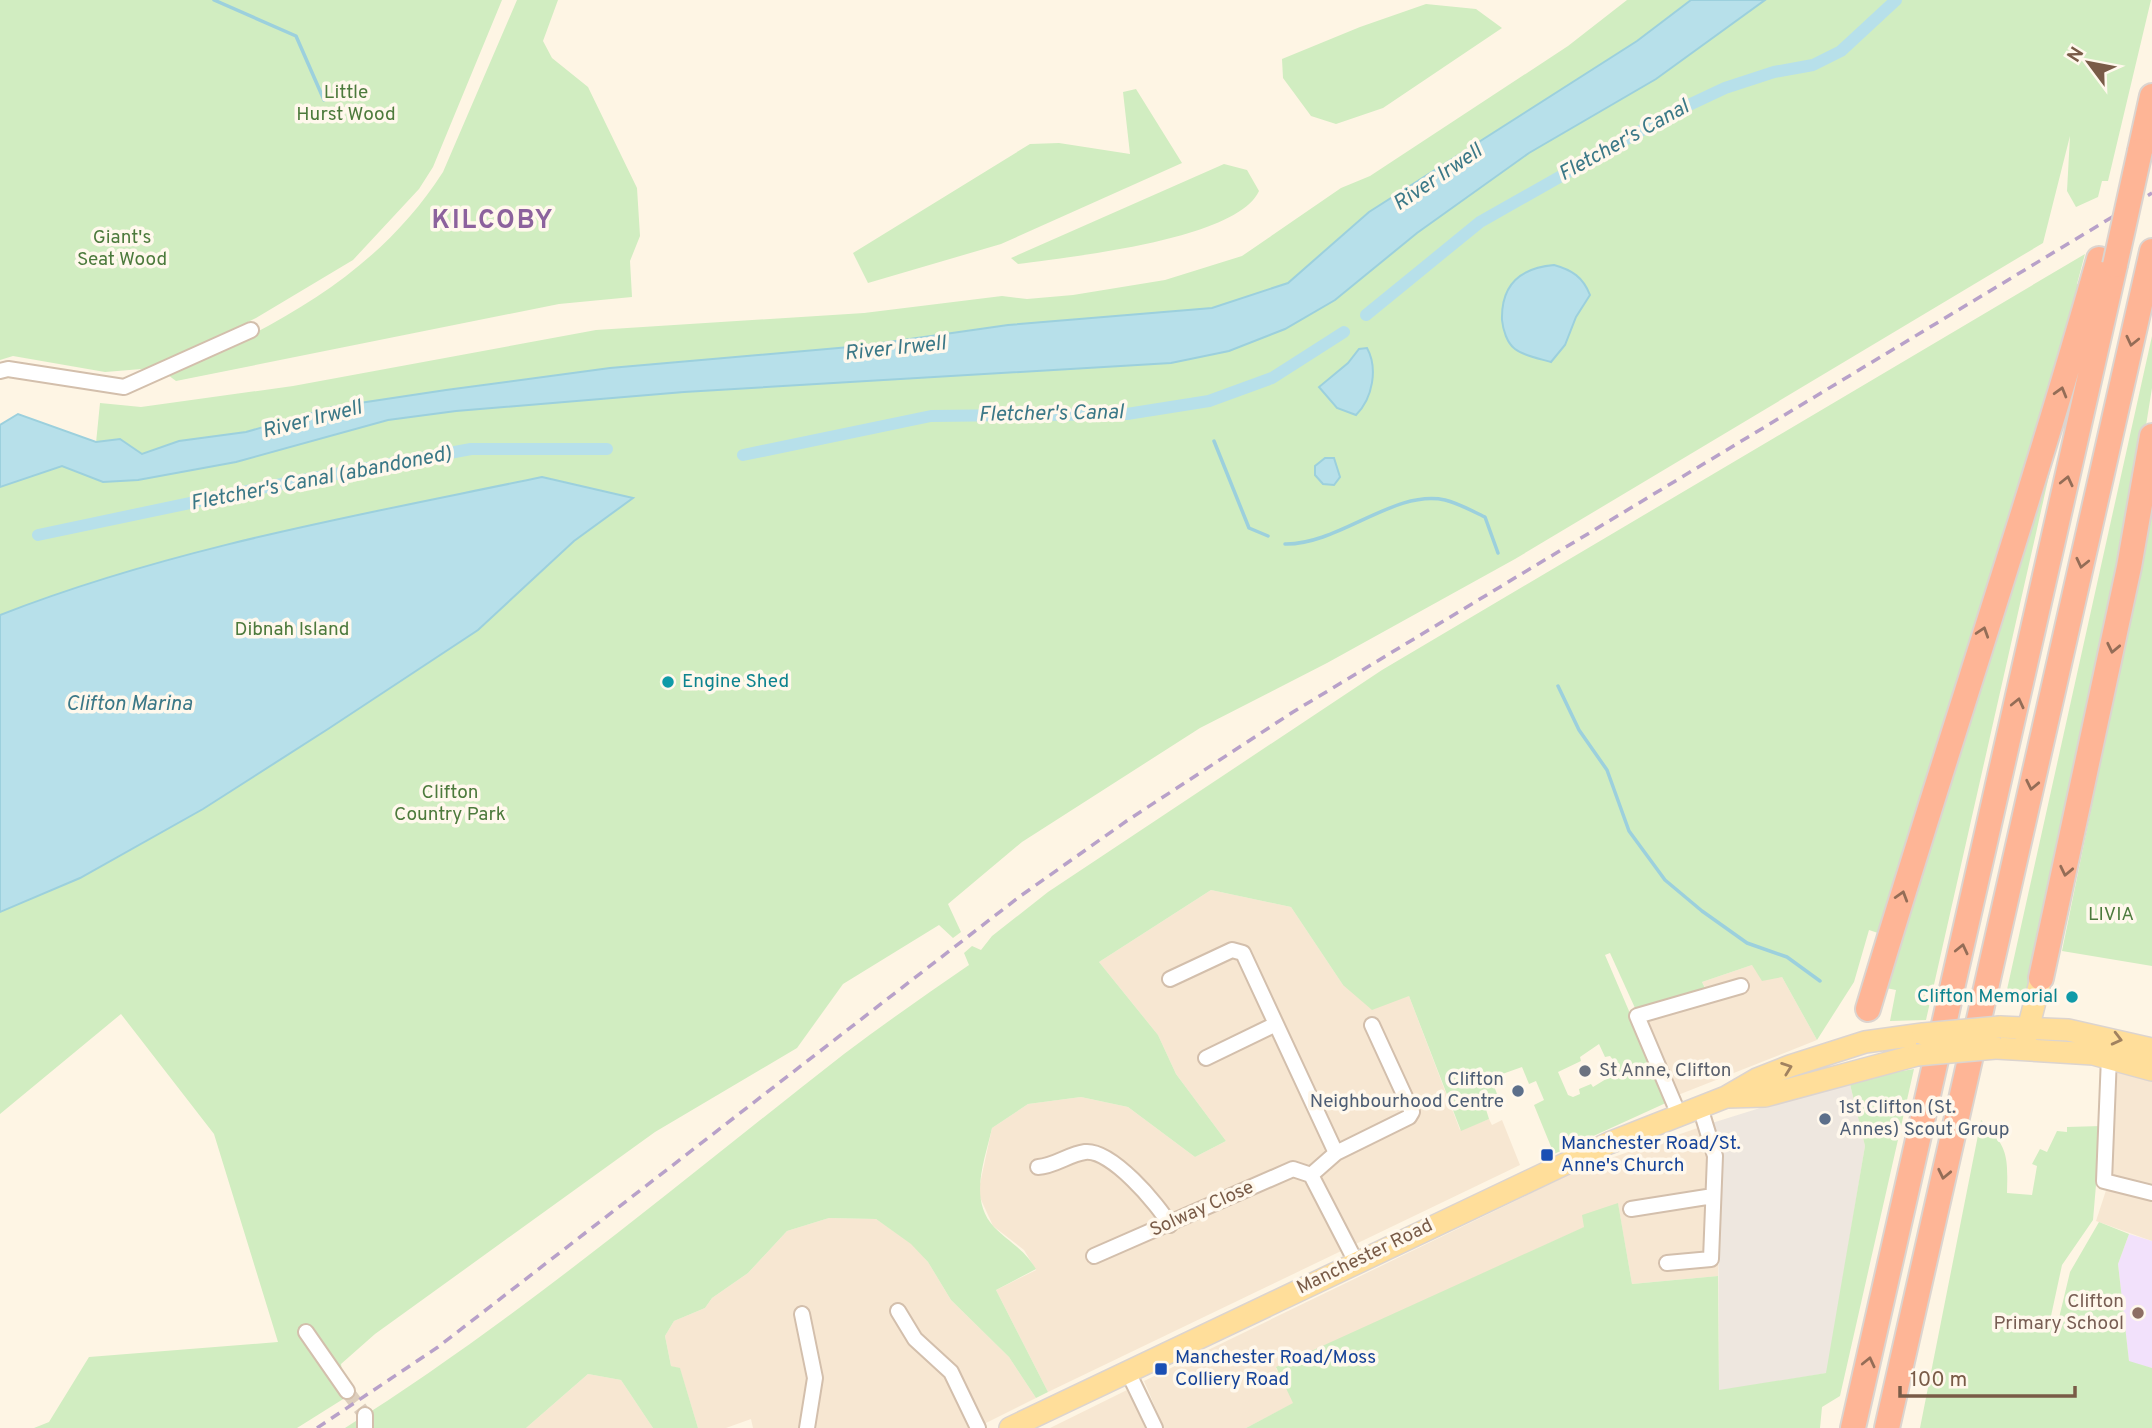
<svg xmlns="http://www.w3.org/2000/svg" width="2152" height="1428" font-family="Overpass,sans-serif">
<style>
.residential{fill:#f7e7d2}
.industrial{fill:#eee7df}
.education{fill:#f2e1fb}
.green{fill:#d1edc1;fill-rule:evenodd}
.water{fill:#b7e0ea;stroke:#9cd0dd;stroke-width:2}
.lines{fill:none;stroke-linecap:round;stroke-linejoin:round}
.stream{stroke:#9cd0dd;stroke-width:3.5}
.canal{stroke:#b7e0ea;stroke-width:12}
.minor-tunnel{stroke:#ddcebd;stroke-width:14;stroke-dasharray:14 7;stroke-linecap:butt}
.minor-casing{stroke:#d3bfac;stroke-width:18}
.primary-casing{stroke:#dcd4cf;stroke-width:24}
.motorway-casing{stroke:#dcd4cf;stroke-width:28}
.minor{stroke:#fff;stroke-width:14}
.primary{stroke:#ffde9a;stroke-width:21}
.motorway{stroke:#feb596;stroke-width:24}
.rail{stroke:#b8a1c9;stroke-width:3.5;stroke-dasharray:10 7;stroke-linecap:butt}
.primary-bridge-casing{stroke:#dcd4cf;stroke-width:24;stroke-linecap:butt}
.motorway-bridge-casing{stroke:#dcd4cf;stroke-width:28;stroke-linecap:butt}
.primary-bridge{stroke:#ffde9a;stroke-width:21}
.motorway-bridge{stroke:#feb596;stroke-width:24}
.oneway{stroke:#946d57}
.oneway2{stroke:#a18260}
.culture-dot{fill:#0f9aa8;stroke:#fff8ec;stroke-width:2.5}
.worship-dot{fill:#6b7280;stroke:#fff8ec;stroke-width:2.5}
.service-dot{fill:#5c6f8a;stroke:#fff8ec;stroke-width:2.5}
.transit-dot{fill:#1a4fb4;stroke:#fff8ec;stroke-width:2.5}
.education-dot{fill:#8d6e63;stroke:#fff8ec;stroke-width:2.5}
.labels{text-anchor:middle;dominant-baseline:central;stroke-width:7;stroke-linejoin:round;paint-order:stroke}
.park-label{font-size:19px;fill:#4c7a3c;stroke:#fff8ec}
.culture-label{font-size:19px;fill:#0d838f;stroke:#fff8ec;text-anchor:start}
.worship-label{font-size:19px;fill:#5b616d;stroke:#fff8ec;text-anchor:start}
.service-label{font-size:19px;fill:#4e5e75;stroke:#fff8ec;text-anchor:end}
.transit-label{font-size:19px;fill:#164399;stroke:#fff8ec;text-anchor:start}
.street-label{font-size:19px;fill:#795b47;stroke:#fff8ec}
.education-label{font-size:19px;fill:#785e54;stroke:#fff8ec;text-anchor:end}
.water-label{font-size:21px;font-style:italic;fill:#3b7887;stroke:#fff8ec}
.district-label{font-size:26px;font-weight:bold;letter-spacing:2px;fill:#8c629d;stroke:#fff8ec}
</style>
<rect width="100%" height="100%" fill="#fef5e4"/>
<path class="residential" d="M1211 890 1291 907 1343 985 1409 996 1460 1130 1489 1119 1492 1125 1502 1120 1520 1165 1048 1392 996 1290 1036 1270 1024 1250 993 1226 978 1193 992 1128 1028 1104 1081 1097 1128 1107 1195 1157 1226 1141 1176 1074 1158 1035 1099 962Z
M1752 965 1782 977 1817 1040 1678 1095 1643 1018 1711 998 1702 982Z
M2118 1063 2152 1076V1241L2096 1221 2111 1175Z
M1712 1123 1721 1149 1718 1191V1276L1632 1284 1618 1204 1585 1227 1276 1368 1294 1403 1246 1428H1164L1144 1381 1585 1167Z
M829 1218 876 1219 912 1244 928 1262 951 1300 1009 1357 1036 1398 976 1428H753L751 1419 726 1428H698L680 1369 671 1366 665 1336 674 1321 705 1308 712 1298 748 1273 787 1231Z
M588 1374 621 1380 653 1428H526Z
M1127 1390 1147 1428H1050Z"/>
<path class="industrial" d="M1849 1080 1865 1146 1827 1373 1719 1391 1718 1191 1721 1149 1712 1123Z"/>
<path class="education" d="M2129 1234 2152 1241V1368L2129 1362 2118 1264Z"/>
<path class="green" d="M0 0H502L433 167 419 189 353 260 256 318 154 368 105 372 13 356 0 360Z
M517 0H558L543 41 552 58 588 87 637 188 640 236 630 261 632 297 559 304 176 381 168 375C276 326 377 275 443 172Z
M1627 0H1691L1637 41 1369 212 1288 283 1212 308 1008 325 861 346 610 368 446 390 333 407 246 432 179 441 142 454 120 440 96 443 100 403 141 407 293 386 596 330 864 313 1002 296 1027 299 1073 295 1165 280 1242 256 1341 188 1370 176 1568 46Z
M1765 0H2151L2108 181H2102L2098 197 2076 207 2067 191 2070 136 2043 243 1515 559 1327 663 1200 728 1022 842 948 904 961 932 953 938 939 925 843 984 797 1048 655 1132 375 1334 341 1364 342 1372 356 1391 297 1428H34L49 1422 89 1357 278 1342 214 1134 121 1014 0 1114V487L62 466 103 482 388 420 456 411 684 392 1171 363 1229 351 1285 329 1335 300 1417 233 1529 153 1656 79Z
M1426 4 1476 9 1502 28 1383 108 1336 124 1311 116 1283 78 1282 59 1360 27Z
M1136 89 1182 163 1001 244 868 283 853 253 1030 144 1059 143 1130 154 1123 92Z
M1224 164 1247 170 1259 191C1237 240 1068 257 1018 264L1011 258Z
M2085 254 2077 284 2081 285 1881 934 1869 930 1854 982 1817 1040 1782 977 1762 981 1752 965 1702 982 1706 990 1662 1005 1635 1008 1610 953 1605 955 1668 1102 1554 1154 1534 1105 1544 1100 1536 1081 1529 1084 1522 1067 1491 1078 1497 1094 1484 1103 1489 1119 1461 1131 1409 996 1372 1010 1343 985 1291 907 1211 890 1099 962 1158 1035 1176 1074 1226 1141 1195 1157 1128 1107 1081 1097 1028 1104 992 1128C985 1160 968 1199 994 1227 1011 1244 1022 1247 1036 1269L996 1290 1048 1392 1036 1398 1009 1357 951 1300 928 1262 911 1244 876 1219 829 1218 787 1231 748 1273 712 1298 705 1308 674 1321 665 1336 671 1366 680 1368 698 1428H653L621 1380 588 1374 526 1428H345C521 1317 680 1182 844 1054 885 1023 927 994 969 965L964 953 972 946 981 950 992 936 1048 892 1382 670ZM1599 1044 1605 1057 1610 1056 1614 1061 1613 1066 1608 1069 1611 1076 1593 1087 1591 1084 1579 1089 1580 1094 1573 1097 1568 1095 1558 1072 1581 1061 1580 1057Z
M2152 336V388L2144 438 2030 999 2004 1003Z
M2060 427 1926 1020 1890 1021 1896 990 1886 988Z
M2152 511V966L2062 951Z
M1914 1069 1840 1396 1822 1407 1820 1428H1246L1293 1403 1276 1367 1584 1227 1582 1215 1618 1203 1632 1284 1718 1276 1719 1390 1826 1373 1865 1146 1849 1080Z
M1981 1120C2008 1147 2008 1155 2007 1193L2032 1195 2037 1166 2032 1164 2040 1149 2047 1152 2057 1131 2067 1132V1127L2101 1126 2093 1220 2062 1265 2051 1316 2059 1318 2070 1272 2099 1222 2129 1234 2118 1264 2129 1361 2152 1368V1428H1920Z"/>
<path class="water" d="M1691 0H1765L1656 79 1529 153 1417 233 1335 300 1285 329 1229 351 1171 363 684 392 456 411 388 420 236 462 138 480 103 482 62 466 0 487V425L18 414 96 442 120 439 142 454 179 441 246 432 333 407 446 390 610 368 861 346 1008 325 1212 308 1288 283 1369 212 1637 41Z
M1554 265C1572 270 1583 277 1590 295L1576 317 1565 345 1551 362C1541 359 1524 356 1515 349 1507 343 1503 330 1502 320 1501 286 1519 268 1554 265Z
M1367 348C1378 368 1373 398 1356 415L1337 408 1319 387 1348 363 1359 349Z
M1325 458H1334L1340 477 1334 485 1323 484 1315 475V466Z
M542 477 633 498 574 541 478 630 328 729 203 809 80 878 0 912V615C174 547 360 515 542 477Z"/>
<g class="lines">
<path class="stream" d="M214 0 296 36 324 100
M1214 441 1249 528 1268 536
M1285 544C1339 545 1394 489 1445 500 1458 503 1472 511 1485 517L1498 553
M1558 686 1579 730 1607 770 1629 831 1665 880 1702 911 1747 943 1787 957 1820 981"/>
<path class="canal" d="M1366 315 1480 222 1674 112 1725 88 1774 72 1813 65 1841 51 1896 0
M743 455 931 416 1127 414 1209 401 1272 378 1344 332
M38 535 271 486 471 449H607"/>
<path class="minor-tunnel" d="M347 1391 365 1415"/>
<g class="minor-casing">
<path id="minor" d="M0 371 8 369 124 387 251 330
M1170 979 1232 950 1243 953 1336 1153
M2109 1057 2104 1181 2152 1193
M1206 1058 1276 1024
M1679 1115 1637 1016 1741 986
M1038 1167C1055 1166 1069 1154 1085 1152 1111 1149 1158 1204 1170 1225
M1631 1209 1713 1196
M1094 1256 1293 1169 1311 1175
M1356 1262 1311 1175 1336 1153 1409 1117 1412 1112 1372 1025
M1667 1263 1711 1259 1715 1156 1700 1107
M898 1311 915 1339 951 1372 978 1428
M802 1314 815 1378 807 1428
M306 1332 347 1391
M1127 1370 1155 1428
M365 1428V1415"/>
</g>
<g class="primary-casing">
<path id="primary" d="M2000 1027 2068 1030 2152 1049
M2026 1037 2041 978
M1996 1048 2093 1054 2152 1070
M1728 1097 1765 1096 1917 1055
M1010 1428 1609 1143 1726 1097 1757 1079 1790 1066 1865 1042 1923 1034"/>
</g>
<g class="motorway-casing">
<path id="motorway" d="M2140 151 2152 96
M2041 978 2129 567 2152 436
M1868 1009C1943 758 2028 510 2099 259
M1853 1428 2115 265
M1887 1428 2152 251"/>
</g>
<use href="#minor" class="minor"/>
<use href="#primary" class="primary"/>
<use href="#motorway" class="motorway"/>
<path class="rail" d="M317 1428 438 1347 1019 897 1128 820 1293 712 2152 193"/>
<g class="primary-bridge-casing">
<path id="primary-bridge" d="M1923 1034 2000 1027
M1917 1055 1996 1048"/>
</g>
<g class="motorway-bridge-casing">
<path id="motorway-bridge" d="M2115 265 2140 151"/>
</g>
<use href="#primary-bridge" class="primary-bridge"/>
<use href="#motorway-bridge" class="motorway-bridge"/>
</g>
<defs><path id="oneway-chevron" d="M-2-3.5L2.5 0L-2 3.5" fill="none" stroke-width="1.6" stroke-linecap="round" stroke-linejoin="round" transform="scale(1.75)"/></defs>
<g class="oneway">
<use href="#oneway-chevron" transform="translate(2132 341) rotate(103)"/>
<use href="#oneway-chevron" transform="translate(2061 392) rotate(-74)"/>
<use href="#oneway-chevron" transform="translate(2067 481) rotate(-77)"/>
<use href="#oneway-chevron" transform="translate(2082 563) rotate(103)"/>
<use href="#oneway-chevron" transform="translate(1983 632) rotate(-72)"/>
<use href="#oneway-chevron" transform="translate(2113 648) rotate(102)"/>
<use href="#oneway-chevron" transform="translate(2018 703) rotate(-77)"/>
<use href="#oneway-chevron" transform="translate(2032 785) rotate(102)"/>
<use href="#oneway-chevron" transform="translate(2066 871) rotate(102)"/>
<use href="#oneway-chevron" transform="translate(1902 896) rotate(-73)"/>
<use href="#oneway-chevron" transform="translate(1962 949) rotate(-77)"/>
<use href="#oneway-chevron" transform="translate(1944 1174) rotate(102)"/>
<use href="#oneway-chevron" transform="translate(1869 1362) rotate(-77)"/>
</g>
<g class="oneway2">
<use href="#oneway-chevron" transform="translate(2117 1039) rotate(14)"/>
<use href="#oneway-chevron" transform="translate(1787 1068) rotate(-20)"/>
</g>
<g class="culture-dot">
<circle cx="668" cy="682" r="7"/>
<circle cx="2072" cy="997" r="7"/>
</g>
<circle class="worship-dot" cx="1585" cy="1071" r="7"/>
<g class="service-dot">
<circle cx="1518" cy="1091" r="7"/>
<circle cx="1825" cy="1119" r="7"/>
</g>
<g class="transit-dot">
<rect x="1540" y="1148" width="14" height="14" rx="3.5"/>
<rect x="1154" y="1362" width="14" height="14" rx="3.5"/>
</g>
<circle class="education-dot" cx="2138" cy="1313" r="7"/>
<g class="labels">
<g class="park-label">
<text x="346" y="93">Little<tspan x="346" dy="22">Hurst Wood</tspan></text>
<text x="122" y="238">Giant's<tspan x="122" dy="22">Seat Wood</tspan></text>
<text x="292" y="630">Dibnah Island</text>
<text x="450" y="793">Clifton<tspan x="450" dy="22">Country Park</tspan></text>
<text x="2111" y="915">LIVIA</text>
</g>
<g class="culture-label">
<text x="682" y="682">Engine Shed</text>
<text x="2058" y="997" text-anchor="end">Clifton Memorial</text>
</g>
<g class="worship-label">
<text x="1599" y="1071">St Anne, Clifton</text>
</g>
<g class="service-label">
<text x="1504" y="1080">Clifton<tspan x="1504" dy="22">Neighbourhood Centre</tspan></text>
<text x="1839" y="1108" text-anchor="start">1st Clifton (St.<tspan x="1839" dy="22">Annes) Scout Group</tspan></text>
</g>
<g class="transit-label">
<text x="1561" y="1144">Manchester Road/St.<tspan x="1561" dy="22">Anne's Church</tspan></text>
<text x="1175" y="1358">Manchester Road/Moss<tspan x="1175" dy="22">Colliery Road</tspan></text>
</g>
<g class="street-label">
<text transform="translate(1202 1209) rotate(-24)">Solway Close</text>
<text transform="translate(1365 1257) rotate(-26)">Manchester Road</text>
</g>
<g class="education-label">
<text x="2124" y="1302">Clifton<tspan x="2124" dy="22">Primary School</tspan></text>
</g>
<g class="water-label">
<text transform="translate(1624 141) rotate(-29)">Fletcher's Canal</text>
<text transform="translate(1438 178) rotate(-34)">River Irwell</text>
<text transform="translate(895 349) rotate(-6)">River Irwell</text>
<text transform="translate(1051 414) rotate(-1)">Fletcher's Canal</text>
<text transform="translate(312 420) rotate(-14)">River Irwell</text>
<text transform="translate(321 479) rotate(-11)">Fletcher's Canal (abandoned)</text>
<text x="129" y="704">Clifton Marina</text>
</g>
<g class="district-label">
<text x="493" y="221">KILCOBY</text>
</g>
</g>
<g transform="translate(2089 63) rotate(302)" stroke="#fff8ec" stroke-width="5" paint-order="stroke">
<path d="M0-5L12 26L0 18L-12 26Z" fill="#795b47"/>
<text y="-10" font-size="19" font-weight="bold" text-anchor="middle" fill="#795b47">N</text>
</g>
<path d="M1900 1386v10h175v-10" fill="none" stroke="#795b47" stroke-width="3.5"/>
<text x="1910" y="1386" font-size="21" fill="#795b47" stroke="#fff8ec" stroke-width="5" paint-order="stroke">100 m</text>
</svg>
